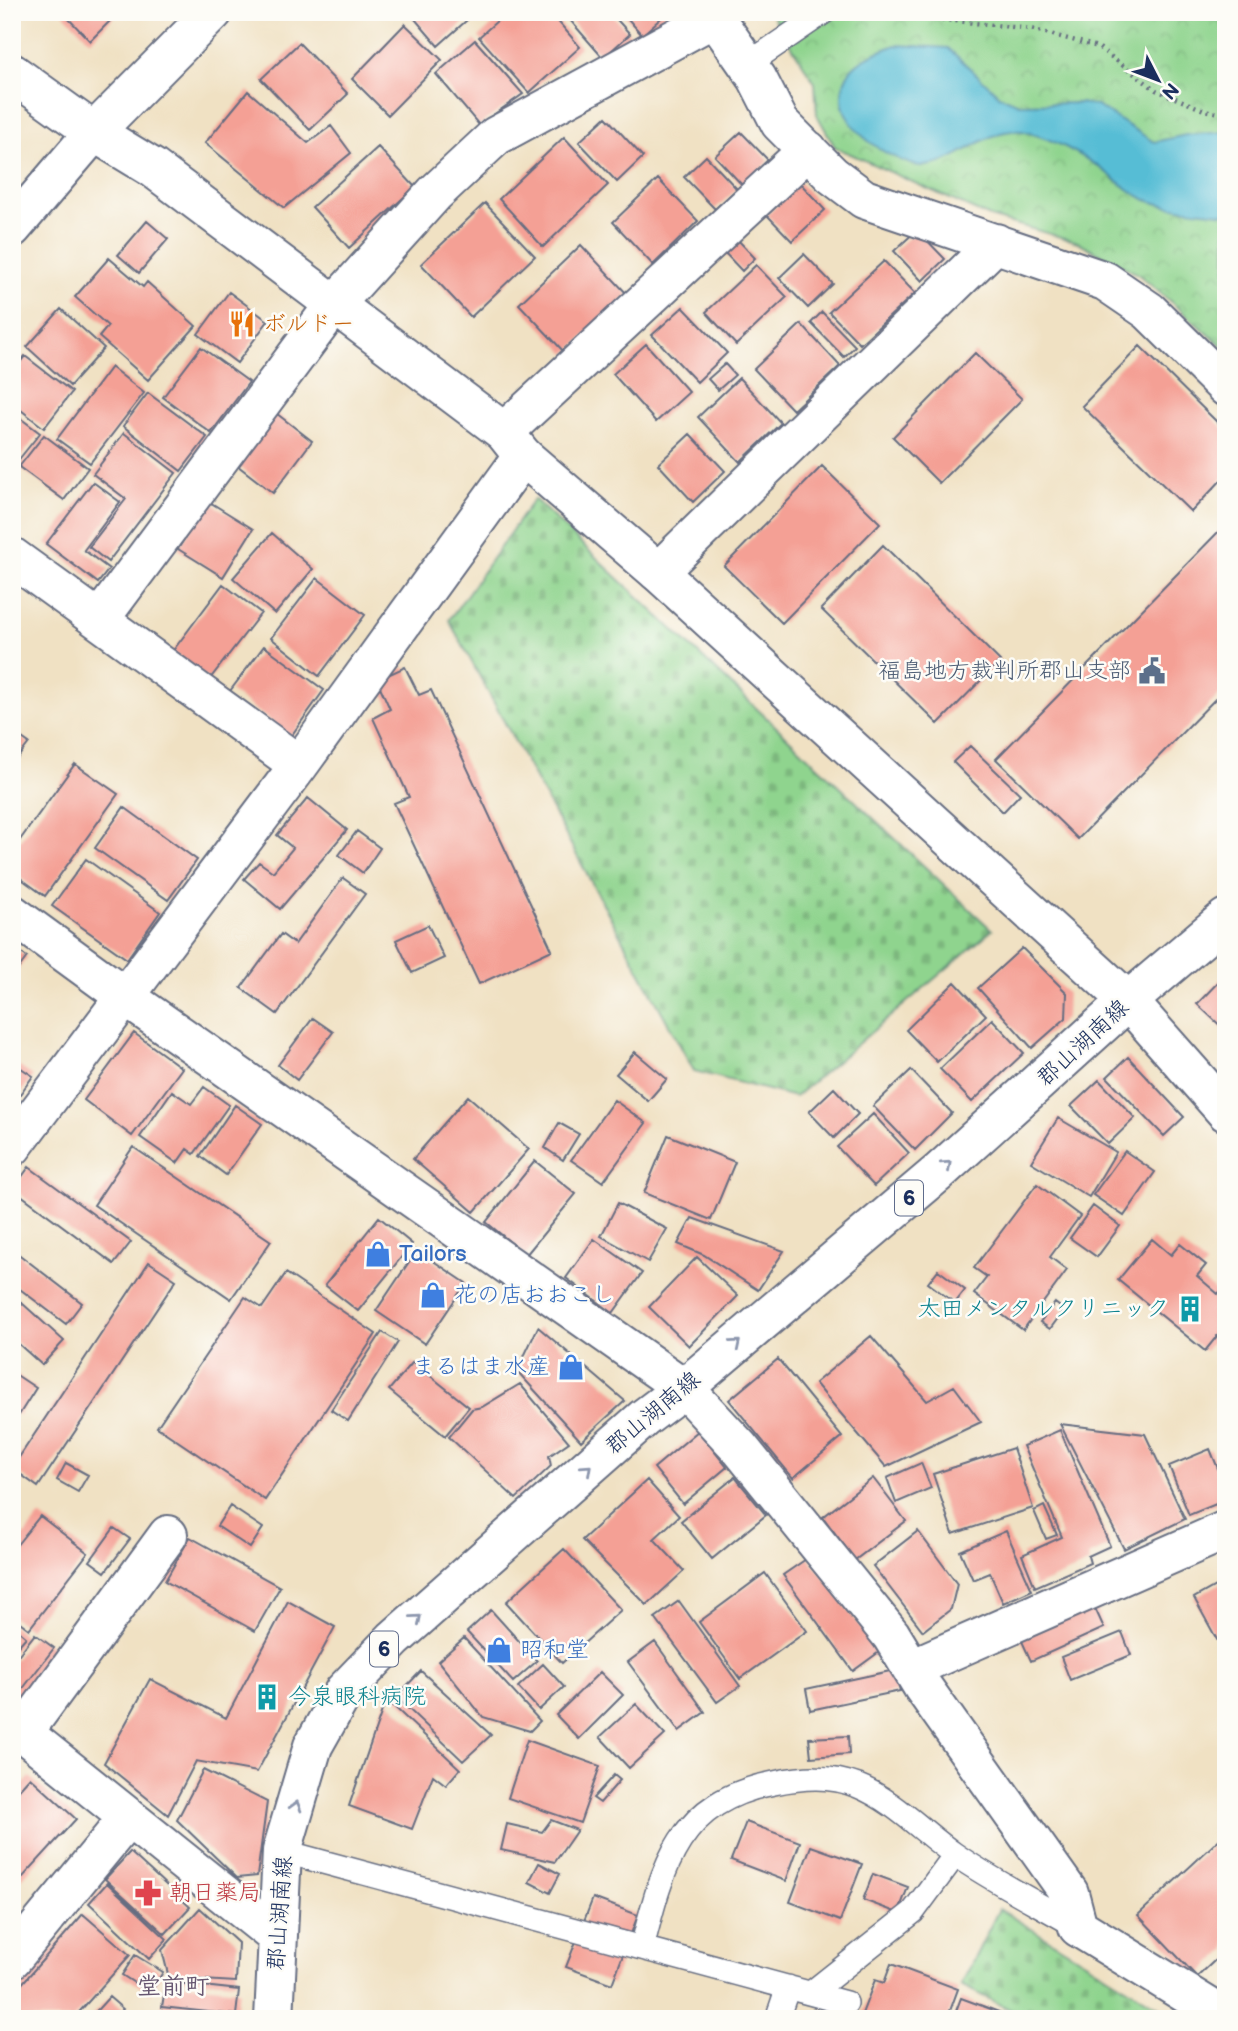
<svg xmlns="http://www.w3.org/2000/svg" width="1238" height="2031" font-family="'Balsamiq Sans','Klee One',sans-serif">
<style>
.cemetery{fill:url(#cemetery-stones);stroke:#558276;stroke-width:2}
.park{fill:url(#park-crowns);stroke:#558276;stroke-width:2}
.water{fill:#57bdd5;stroke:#39769a;stroke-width:2}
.building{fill:#f4a095}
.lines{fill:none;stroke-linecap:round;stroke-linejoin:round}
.service-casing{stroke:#666d81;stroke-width:26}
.minor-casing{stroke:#666d81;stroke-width:42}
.tertiary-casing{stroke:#666d81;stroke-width:42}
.primary-casing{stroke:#666d81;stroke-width:42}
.path{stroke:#666d81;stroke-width:4.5;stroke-dasharray:2 5;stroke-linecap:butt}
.service{stroke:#fff;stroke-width:23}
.minor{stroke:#fff;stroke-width:38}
.tertiary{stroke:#fff;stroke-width:38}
.primary{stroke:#fff;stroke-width:38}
.oneway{stroke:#8d97ae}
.labels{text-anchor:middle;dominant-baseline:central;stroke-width:5;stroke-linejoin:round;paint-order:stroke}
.shield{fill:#fdfcf7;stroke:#5f6c8c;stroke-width:2}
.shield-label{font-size:21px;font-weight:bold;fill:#1b2f5e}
.food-label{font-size:23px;fill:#c56008;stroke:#fdfcf7;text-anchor:start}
.service-label{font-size:23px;fill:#4e5e75;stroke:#fdfcf7;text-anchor:end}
.street-label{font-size:23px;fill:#1b2f5e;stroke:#fdfcf7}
.shop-label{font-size:23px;fill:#366cbe;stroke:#fdfcf7;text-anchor:start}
.culture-label{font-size:23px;fill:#0d838f;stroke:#fdfcf7;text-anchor:end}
.health-label{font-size:23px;fill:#be3a42;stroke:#fdfcf7;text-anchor:start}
.neighbourhood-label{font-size:24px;font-weight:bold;fill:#675771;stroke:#fdfcf7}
</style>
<defs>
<pattern id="cemetery-stones" width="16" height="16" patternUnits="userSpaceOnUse" patternTransform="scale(1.75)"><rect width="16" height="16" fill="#8fd48e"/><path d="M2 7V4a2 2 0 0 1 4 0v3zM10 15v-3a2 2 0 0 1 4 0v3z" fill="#7bb67d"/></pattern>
<pattern id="park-crowns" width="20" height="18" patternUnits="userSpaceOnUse" patternTransform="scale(1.75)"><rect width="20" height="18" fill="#8fd48e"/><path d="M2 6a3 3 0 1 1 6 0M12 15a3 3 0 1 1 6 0" fill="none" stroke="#7bb67d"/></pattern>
</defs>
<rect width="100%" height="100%" fill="#fdfcf7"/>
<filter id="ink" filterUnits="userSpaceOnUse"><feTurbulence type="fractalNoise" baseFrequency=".0143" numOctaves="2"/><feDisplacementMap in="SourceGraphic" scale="14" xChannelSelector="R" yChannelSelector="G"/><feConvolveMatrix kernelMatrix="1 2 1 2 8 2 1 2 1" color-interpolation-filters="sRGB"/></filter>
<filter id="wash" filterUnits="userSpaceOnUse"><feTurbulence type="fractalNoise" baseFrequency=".00686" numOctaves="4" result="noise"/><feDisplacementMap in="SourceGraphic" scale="28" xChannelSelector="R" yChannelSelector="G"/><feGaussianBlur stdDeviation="1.57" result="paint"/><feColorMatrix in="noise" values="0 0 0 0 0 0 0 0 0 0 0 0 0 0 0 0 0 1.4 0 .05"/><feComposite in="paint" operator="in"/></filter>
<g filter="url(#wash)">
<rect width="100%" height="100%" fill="#f0e1c3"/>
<path class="cemetery" d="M534 499 992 930 795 1097 694 1071 449 620Z
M999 1909 1178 2019H1029L961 1985Z"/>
<path class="park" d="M770 12H1226V349L1138 274 1078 242 990 217 835 147 817 115 815 83Z"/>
<path class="water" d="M896 45 948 48 1000 96 1019 104 1080 103 1097 106 1154 142 1186 135 1226 132V214C1200 210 1171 209 1147 200 1132 194 1119 182 1107 173 1083 155 1055 140 1026 132 985 122 950 177 911 164 877 152 826 119 847 76 855 59 880 51 896 45Z"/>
<g id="blocks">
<path class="building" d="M62 12H119L90 41Z
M409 12H476L438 46Z
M507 12H550L580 47 529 93 479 37Z
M563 12H610L630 34 603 58Z
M622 12H668L642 35Z
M405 24 442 60 388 115 352 79Z
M475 40 523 94 479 125 436 74Z
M299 43 348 94 310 130 261 79Z
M248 91 308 143 331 126 351 153 284 208 205 143Z
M606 117 643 157 617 182 579 142Z
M741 132 769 161 743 186 715 156Z
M564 137 608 185 543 247 499 199Z
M378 147 415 187 349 248 312 207Z
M706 156 737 189 715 209 684 177Z
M658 179 698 221 653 265 613 222Z
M800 183 825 210 792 241 767 215Z
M485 203 535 256 471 317 421 264Z
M147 221 168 239 139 273 118 255Z
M917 230 945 259 922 281 894 251Z
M737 239 755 258 742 271 724 252Z
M581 245 628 295 566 354 519 304Z
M804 254 833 284 808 308 779 278Z
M109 258 143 287 147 282 196 326 148 380 99 337 108 326 75 297Z
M884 261 915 293 860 344 829 312Z
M756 265 787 297 736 345 706 312Z
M229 292 268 321 237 363 198 334Z
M683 307 727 353 697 382 652 335Z
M61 309 104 348 70 386 27 347Z
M822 312 855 346 844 357 811 323Z
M801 324 840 366 793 410 754 369Z
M646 344 689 392 656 422 613 374Z
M1140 346 1226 431V475L1191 512 1082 406Z
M201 347 249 382 211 433 163 397Z
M975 353 1022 399 939 483 893 437Z
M25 356 72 392 44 428 12 403V372Z
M725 364 735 375 718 390 708 379Z
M111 367 144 393 90 463 57 439Z
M739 378 781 423 740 462 698 417Z
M148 393 207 437 181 471 123 426Z
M272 410 312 441 273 493 233 462Z
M12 412 40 433 12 468Z
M124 433 176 473 108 562 89 547 126 499 93 474Z
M690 434 725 471 693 502 658 464Z
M44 435 88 468 64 500 19 467Z
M822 466 880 523 782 623 724 566Z
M93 482 120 502 84 550 109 569 98 583 46 544Z
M208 501 253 529 223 577 178 549Z
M1226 524V688L1078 839 996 759Z
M272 533 313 569 275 614 233 578Z
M883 545 1000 661 938 724 821 609Z
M317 578 365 615 319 676 271 638Z
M223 584 261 613 209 680 172 652Z
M264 646 324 690 291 736 230 691Z
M405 667 419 695 431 690 552 950 479 984 394 803 409 797 373 718 390 709 377 680Z
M12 731 29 743 12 765Z
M970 746 1020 794 1003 812 953 762Z
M75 764 118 794 45 896 12 872V851Z
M308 798 347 830 280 909 244 879 259 862 273 872 293 848 277 835Z
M124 807 197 860 168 900 95 848Z
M357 831 380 848 363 873 339 855Z
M86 859 160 912 127 959 52 906Z
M343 878 365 894 277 1014 241 988 281 934 295 944Z
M428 925 444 958 412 973 396 940Z
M12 947 27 957 12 977Z
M1022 948 1067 993 1066 1018 1032 1048 978 988Z
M1226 974V1031L1197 1004Z
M955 982 986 1015 937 1062 906 1030Z
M313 1018 333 1032 297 1080 278 1065Z
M992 1019 1024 1053 972 1102 940 1069Z
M134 1033 182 1068 132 1136 84 1100Z
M635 1052 667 1079 648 1101 616 1074Z
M1128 1057 1184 1117 1164 1136 1107 1077Z
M12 1062 33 1076 18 1097 12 1093Z
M911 1070 952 1113 915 1150 873 1106Z
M1099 1080 1135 1118 1108 1144 1071 1106Z
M204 1087 229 1105 194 1154 187 1149 177 1163 140 1137 172 1091 191 1104Z
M834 1088 858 1114 834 1138 809 1112Z
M468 1096 529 1149 474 1212 413 1159Z
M614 1100 646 1123 603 1182 571 1160Z
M235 1105 262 1124 226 1175 200 1156Z
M873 1114 909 1153 874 1186 837 1147Z
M1058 1118 1116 1152 1089 1197 1031 1162Z
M559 1123 579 1134 563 1160 545 1148Z
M668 1135 735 1162 711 1220 644 1193Z
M133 1147 271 1241 231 1299 94 1205Z
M1125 1151 1155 1172 1124 1216 1093 1195Z
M535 1161 576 1194 526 1255 486 1222Z
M29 1167 131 1242 114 1264 13 1189Z
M1037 1184 1080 1216 1050 1257 1067 1270 1023 1330 974 1294 987 1277 974 1268Z
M618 1203 667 1229 648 1262 601 1236Z
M1093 1206 1120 1226 1097 1257 1070 1238Z
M379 1217 412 1244 358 1311 325 1285Z
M692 1218 784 1251 758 1290 704 1255 678 1244Z
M594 1239 642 1273 613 1313 566 1278Z
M1152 1239 1171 1255 1180 1244 1206 1265 1197 1276 1218 1294 1226 1284V1325L1205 1351 1118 1280Z
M12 1249 82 1303 66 1324 12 1283Z
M417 1250 466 1283 425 1344 376 1311Z
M697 1257 738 1296 689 1346 649 1307Z
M149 1262 176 1280 38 1487 12 1468Z
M938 1270 965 1290 955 1303 928 1283Z
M286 1273 376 1334 265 1500 157 1427 245 1297 262 1308Z
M12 1294 64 1341 42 1365 12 1338Z
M1055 1303 1064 1310 1050 1329 1040 1322Z
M538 1327 625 1401 581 1441 517 1371Z
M382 1332 398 1342 348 1421 331 1410Z
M871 1336 927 1401 954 1386 981 1422 886 1467 815 1383Z
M778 1359 842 1437 793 1478 729 1400Z
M413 1362 469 1407 445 1436 389 1390Z
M12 1372 36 1388 19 1415 12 1411Z
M520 1384 569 1442 549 1456 551 1466 516 1499 449 1437 472 1409 482 1407Z
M1060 1424 1145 1434 1185 1519 1124 1549Z
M1060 1430 1110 1546 1088 1556 1090 1563 1035 1587 1022 1555 1062 1537 1023 1446Z
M698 1431 727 1467 683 1504 654 1468Z
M1013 1448 1033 1508 953 1534 933 1474Z
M1210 1449 1226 1488V1500L1189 1515 1169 1466Z
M66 1463 88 1475 78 1492 57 1480Z
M921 1463 931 1488 896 1503 887 1478Z
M735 1477 766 1515 712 1559 681 1521Z
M873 1478 906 1521 855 1560 823 1517Z
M647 1480 679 1516 654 1539 684 1571 647 1605 582 1540Z
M230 1506 263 1528 250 1548 217 1526Z
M1044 1506 1057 1535 1046 1539 1034 1511Z
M40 1516 88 1553 29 1629 12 1616V1551Z
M114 1528 130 1539 105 1572 90 1561Z
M918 1531 957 1584 951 1609 923 1631 873 1566Z
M1006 1531 1032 1590 1003 1603 990 1573 973 1580 960 1551Z
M190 1537 280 1587 255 1631 165 1581Z
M564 1549 621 1610 562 1663 506 1602Z
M809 1557 879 1652 853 1671 783 1575Z
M765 1573 807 1631 740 1679 699 1622Z
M1226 1580V1656L1194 1598Z
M288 1601 335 1627 257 1772 196 1761 168 1815 104 1763 150 1679 226 1718Z
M679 1601 740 1686 717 1702 655 1618Z
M1094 1606 1104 1628 1031 1661 1021 1639Z
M491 1610 537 1661 513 1682 467 1632Z
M12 1625 26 1637 12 1653Z
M1122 1632 1131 1655 1070 1680 1061 1657Z
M35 1634 54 1648 18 1695 12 1691V1663Z
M464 1638 540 1721 530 1731 483 1717 438 1661Z
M655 1642 705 1712 679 1731 628 1662Z
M543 1664 564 1687 539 1710 518 1687Z
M895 1670 900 1691 810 1710 806 1689Z
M421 1671 491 1735 463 1761 396 1697Z
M600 1672 623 1695 579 1739 556 1715Z
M386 1699 460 1769 446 1785 433 1775 412 1829 349 1806Z
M636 1704 665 1735 629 1768 600 1737Z
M848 1736 849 1754 811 1757 809 1738Z
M527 1740 600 1766 580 1823 508 1798Z
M203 1770 267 1802 257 1876 237 1878 177 1820Z
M614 1775 620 1780 600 1803 593 1798Z
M30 1777 76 1819 12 1889V1797Z
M551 1820 577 1830 555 1862 501 1850 507 1824 542 1832Z
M746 1822 800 1842 786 1881 731 1860Z
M1226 1833V1950L1197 1977 1138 1915Z
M811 1846 862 1864 840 1921 790 1902Z
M130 1852 190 1907 165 1934 105 1879Z
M539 1863 560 1874 550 1893 529 1882Z
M873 1874 908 1887 898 1913 863 1900Z
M107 1883 167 1939 149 1959 89 1903Z
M593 1898 638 1915 612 1984 566 1967Z
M200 1908 238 1943 236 1982 169 1978 162 1950Z
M83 1914 130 1955 73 2019H12V1995Z
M135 1955 163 1972 150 1993 122 1975Z
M891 1964 958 1989 947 2019H860L875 1980 884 1983Z
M166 1982 239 1990 236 2015 162 2007Z
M109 1997 123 2009 114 2019H89Z
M961 1998 1015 2018V2019H953Z
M172 2015 199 2017V2019H172Z"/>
</g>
</g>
<g filter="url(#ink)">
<use href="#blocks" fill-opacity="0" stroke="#666d81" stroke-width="2"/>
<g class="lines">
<g class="service-casing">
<path id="service" d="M748 64 824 12
M282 1851 846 2003
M642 1948C663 1864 679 1801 774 1783 804 1777 829 1775 858 1786 893 1800 923 1832 954 1854 993 1881 1037 1903 1078 1927
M811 1993 913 1912 955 1855
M777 2019 788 1987"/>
</g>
<g class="minor-casing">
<path id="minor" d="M711 12 757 78 780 123 832 175 864 199 1105 281 1149 311 1226 387
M12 73 94 132
M504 432 808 150
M12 557 299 765
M658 572 996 243
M100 619 334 305 435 193 496 136 715 17
M12 914 127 998 684 1388 739 1447 891 1635 922 1686 1069 1893 1078 1927 1226 2018
M12 1147 299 765 523 456
M912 1668 1226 1530
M12 1724 276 1936
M23 1733 168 1535
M12 1959 128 1818"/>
</g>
<g class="tertiary-casing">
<path id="tertiary" d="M94 132 153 168 504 432 523 456 658 572 1128 1001 1226 1112
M12 228 94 132 213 12"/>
</g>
<g class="primary-casing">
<path id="primary" d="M274 2019 282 1851 313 1746 344 1691 394 1639 644 1418 684 1388 939 1172 1128 1001 1226 918"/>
</g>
<path class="path" d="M872 12 1031 29 1098 47 1156 90 1204 110 1226 114"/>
<use href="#service" class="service"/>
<use href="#minor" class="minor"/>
<use href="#tertiary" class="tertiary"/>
<use href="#primary" class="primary"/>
</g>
<defs><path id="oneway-chevron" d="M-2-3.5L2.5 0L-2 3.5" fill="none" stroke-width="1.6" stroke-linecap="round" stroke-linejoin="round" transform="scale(1.75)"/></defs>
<g class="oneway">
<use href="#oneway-chevron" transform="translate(947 1165) rotate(-42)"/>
<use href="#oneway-chevron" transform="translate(736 1344) rotate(-40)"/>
<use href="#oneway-chevron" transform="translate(587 1469) rotate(-42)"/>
<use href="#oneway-chevron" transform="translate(417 1619) rotate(-41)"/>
<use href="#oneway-chevron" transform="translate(296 1806) rotate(-74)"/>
</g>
</g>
<defs>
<g id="restaurant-bare" transform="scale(2.1)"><path d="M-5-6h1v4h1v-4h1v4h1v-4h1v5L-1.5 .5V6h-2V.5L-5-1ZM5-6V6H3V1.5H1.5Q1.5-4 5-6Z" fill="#e8710a" stroke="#fdfcf7" stroke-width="2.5" paint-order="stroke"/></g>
<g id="civic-bare" transform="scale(2.1)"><path d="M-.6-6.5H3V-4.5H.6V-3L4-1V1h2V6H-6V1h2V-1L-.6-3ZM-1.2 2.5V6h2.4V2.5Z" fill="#5c6f8a" stroke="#fdfcf7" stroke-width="2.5" paint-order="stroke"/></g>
<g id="shop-bare" transform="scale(2.1)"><path d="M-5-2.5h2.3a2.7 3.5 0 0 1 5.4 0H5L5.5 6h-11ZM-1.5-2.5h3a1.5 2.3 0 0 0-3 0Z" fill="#3f7fe0" stroke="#fdfcf7" stroke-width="2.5" paint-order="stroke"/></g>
<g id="building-bare" transform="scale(2.1)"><path d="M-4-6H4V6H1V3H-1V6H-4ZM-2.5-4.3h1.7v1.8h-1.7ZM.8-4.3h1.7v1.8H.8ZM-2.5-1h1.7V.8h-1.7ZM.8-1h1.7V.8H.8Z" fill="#0f9aa8" stroke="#fdfcf7" stroke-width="2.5" paint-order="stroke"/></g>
<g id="pharmacy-bare" transform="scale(2.1)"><path d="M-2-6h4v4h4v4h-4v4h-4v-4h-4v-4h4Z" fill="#e0444e" stroke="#fdfcf7" stroke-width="2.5" paint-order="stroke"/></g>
</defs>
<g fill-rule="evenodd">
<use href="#restaurant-bare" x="242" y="324"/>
<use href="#civic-bare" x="1152" y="671"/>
<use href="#shop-bare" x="378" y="1254"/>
<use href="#shop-bare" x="433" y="1295"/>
<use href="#building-bare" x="1190" y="1309"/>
<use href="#shop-bare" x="571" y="1367"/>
<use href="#shop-bare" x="499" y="1650"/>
<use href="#building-bare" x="267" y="1697"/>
<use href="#pharmacy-bare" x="148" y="1893"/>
</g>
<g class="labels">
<g class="shield">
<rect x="895" y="1180.5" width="28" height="35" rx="5"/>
<rect x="370" y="1631.5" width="28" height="35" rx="5"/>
</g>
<g class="shield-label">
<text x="909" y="1198">6</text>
<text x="384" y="1649">6</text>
</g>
<g class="food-label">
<text x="263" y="324">ボルドー</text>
</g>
<g class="service-label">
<text x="1131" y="671">福島地方裁判所郡山支部</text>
</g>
<g class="street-label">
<text transform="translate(1083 1043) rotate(-43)">郡山湖南線</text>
<text transform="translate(653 1413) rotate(-40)">郡山湖南線</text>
<text transform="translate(280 1913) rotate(-86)">郡山湖南線</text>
</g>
<g class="shop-label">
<text x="399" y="1254">Tailors</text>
<text x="454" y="1295">花の店おおこし</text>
<text x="550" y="1367" text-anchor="end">まるはま水産</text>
<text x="520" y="1650">昭和堂</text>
</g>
<g class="culture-label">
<text x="1169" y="1309">太田メンタルクリニック</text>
<text x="288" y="1697" text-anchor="start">今泉眼科病院</text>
</g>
<g class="health-label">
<text x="169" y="1893">朝日薬局</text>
</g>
<g class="neighbourhood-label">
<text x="173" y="1986">堂前町</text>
</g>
</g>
<rect width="1238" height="2031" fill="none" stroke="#fdfcf7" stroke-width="42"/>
<g transform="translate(1158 80) rotate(132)" stroke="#fdfcf7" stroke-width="5" paint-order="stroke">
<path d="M0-5L12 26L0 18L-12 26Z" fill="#1b2f5e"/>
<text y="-10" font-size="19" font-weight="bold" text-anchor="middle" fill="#1b2f5e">N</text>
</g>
</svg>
